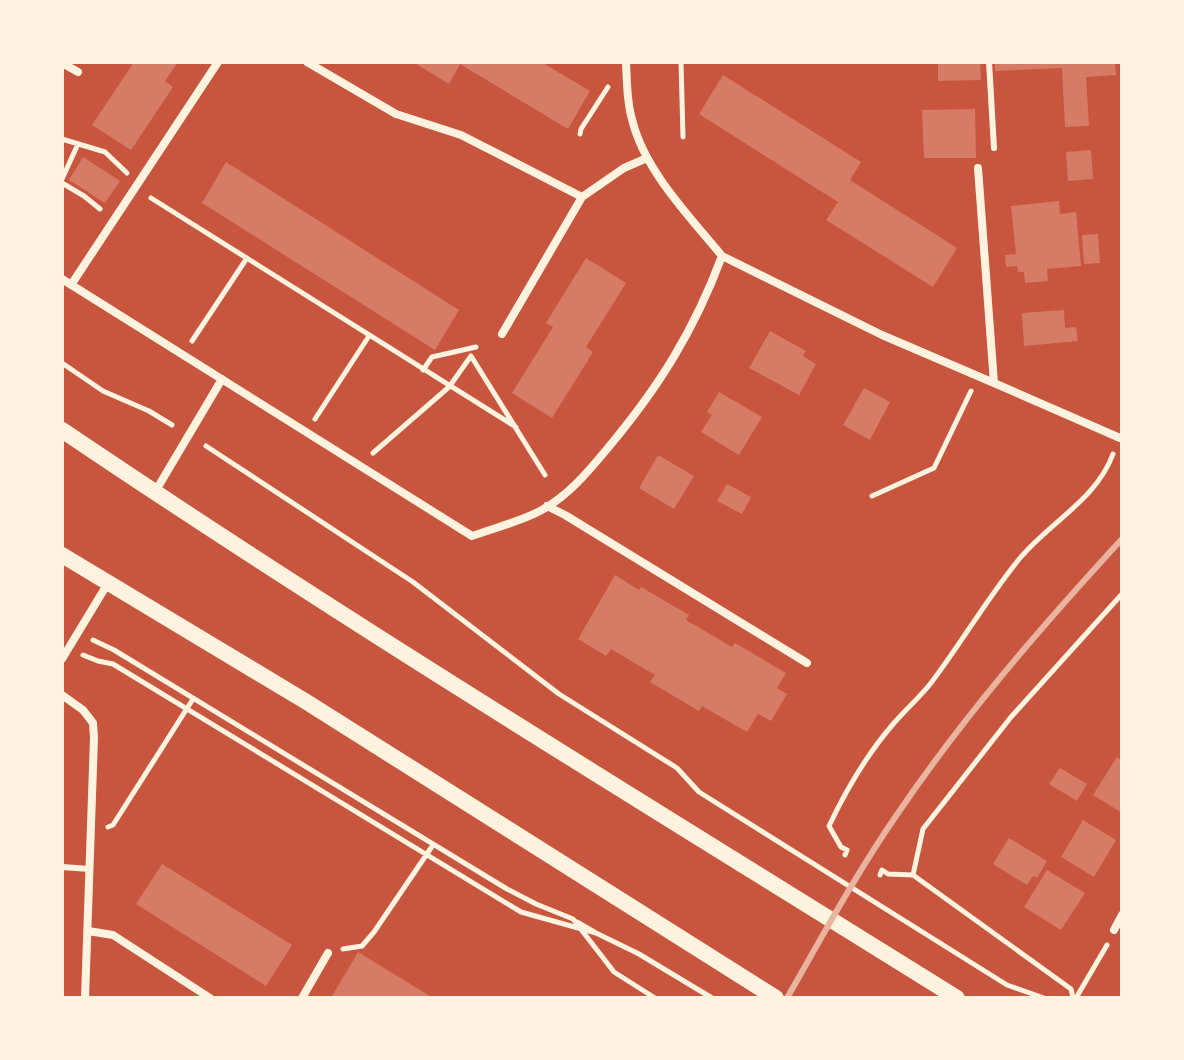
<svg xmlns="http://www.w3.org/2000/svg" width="1184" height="1060" font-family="Georgia,serif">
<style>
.building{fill:#d67c66}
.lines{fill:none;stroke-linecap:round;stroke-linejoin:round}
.path{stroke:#fff3e0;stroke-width:5}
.service{stroke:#fff3e0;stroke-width:6}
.minor{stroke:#fff3e0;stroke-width:8}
.secondary{stroke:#fff3e0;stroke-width:16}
.rail{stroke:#e9b49f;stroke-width:6}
</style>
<rect width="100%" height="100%" fill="#c8553d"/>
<path class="building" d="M134 62H178L165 81 173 87 131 150 92 125Z
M413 62H541L590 91 568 129 460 64 449 84Z
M938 62H980L981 80 938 81Z
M995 62H1115L1116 75 1086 77 1089 126 1065 127 1062 68 995 71Z
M723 75 861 162 850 180 957 248 933 287 826 220 838 202 699 114Z
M975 109 976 158H924L922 110Z
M1091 150 1093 179 1068 181 1066 152Z
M83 157 120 181 105 203 69 180Z
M226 162 459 310 435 350 202 203Z
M1059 201 1060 214 1076 212 1081 266 1047 269 1048 281 1025 283 1024 272H1018L1017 266 1006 267 1005 255 1016 254 1011 206Z
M1098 234 1100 263 1084 264 1082 235Z
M586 258 626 283 586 347 593 352 552 418 512 393 553 327 546 323Z
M1064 310 1065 328 1076 327 1078 341 1024 346 1022 313Z
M770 331 806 351 803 356 816 364 799 395 749 368Z
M864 388 890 402 870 440 843 425Z
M719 392 762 417 739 455 701 432 712 415 707 412Z
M658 455 694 476 674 509 639 488Z
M727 484 751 497 742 514 717 501Z
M615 575 639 590 641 587 689 615 686 620 732 647 735 643 786 673 777 688 787 694 771 721 758 714 747 732 702 706 699 711 650 682 655 675 611 649 606 656 578 639Z
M1117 757 1122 760V813L1093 795Z
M1060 768 1087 784 1077 801 1049 784Z
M1083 820 1116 840 1094 877 1061 857Z
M1009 838 1047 861 1037 878 1033 876 1027 885 993 864Z
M162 864 292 945 266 986 136 904Z
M1047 870 1085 893 1061 930 1024 907Z
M358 952 433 998H331Z"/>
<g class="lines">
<path class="path" d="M681 62 683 137
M580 134 581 129 608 87
M62 139 105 152 127 173
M62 179 78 144
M62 183 84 196 100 209
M151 198 516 427
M192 341 247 258
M62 363 103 391 149 411 172 425
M423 370 432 357 476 347
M315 419 369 336
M206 446 413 582 559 694 677 768 699 792 1007 985 1044 998
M373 453 449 387 471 356 545 475
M872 496 934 468 971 391
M93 640 114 650 507 889 536 904 573 919 614 972 655 998
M83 655 98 661 113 664 521 912 596 933
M108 827 113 825 193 699
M845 855 847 850 841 847 829 826C846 790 868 753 894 723 906 709 920 697 931 683 962 642 988 597 1020 558 1051 521 1096 500 1113 454
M880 875 882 870 888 874 913 875 1071 989 1073 998
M913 875 923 829 1011 717 1122 594
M577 922 596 933 639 954 712 998
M343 949 362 946 374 932 433 845
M1076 998 1107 945"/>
<path class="service" d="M989 62 994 148
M62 867 90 869"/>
<path class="minor" d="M307 62 396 114 461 135 582 197 624 168 647 158
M62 63 78 72
M978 168 994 383 1120 438
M722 256 882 335 994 383
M62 279 472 536C494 528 519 522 540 511 567 497 588 472 607 449 659 387 694 331 722 256 690 217 646 172 633 123 627 103 627 83 626 62
M71 285 218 62
M502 334 582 197
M155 492 222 379
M547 506 565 515 807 663
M62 659 108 583
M62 695 83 710 93 723 94 738 85 998
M1114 930 1122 915
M88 931 113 935 210 998
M302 998 328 953"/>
<path class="secondary" d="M62 430C355 628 657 811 957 998
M62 555 305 701 776 998"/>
<path class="rail" d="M787 998C822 937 856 874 896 816 963 717 1041 627 1122 539"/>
</g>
<rect width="1184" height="1060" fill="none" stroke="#fff3e0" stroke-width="128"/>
</svg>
